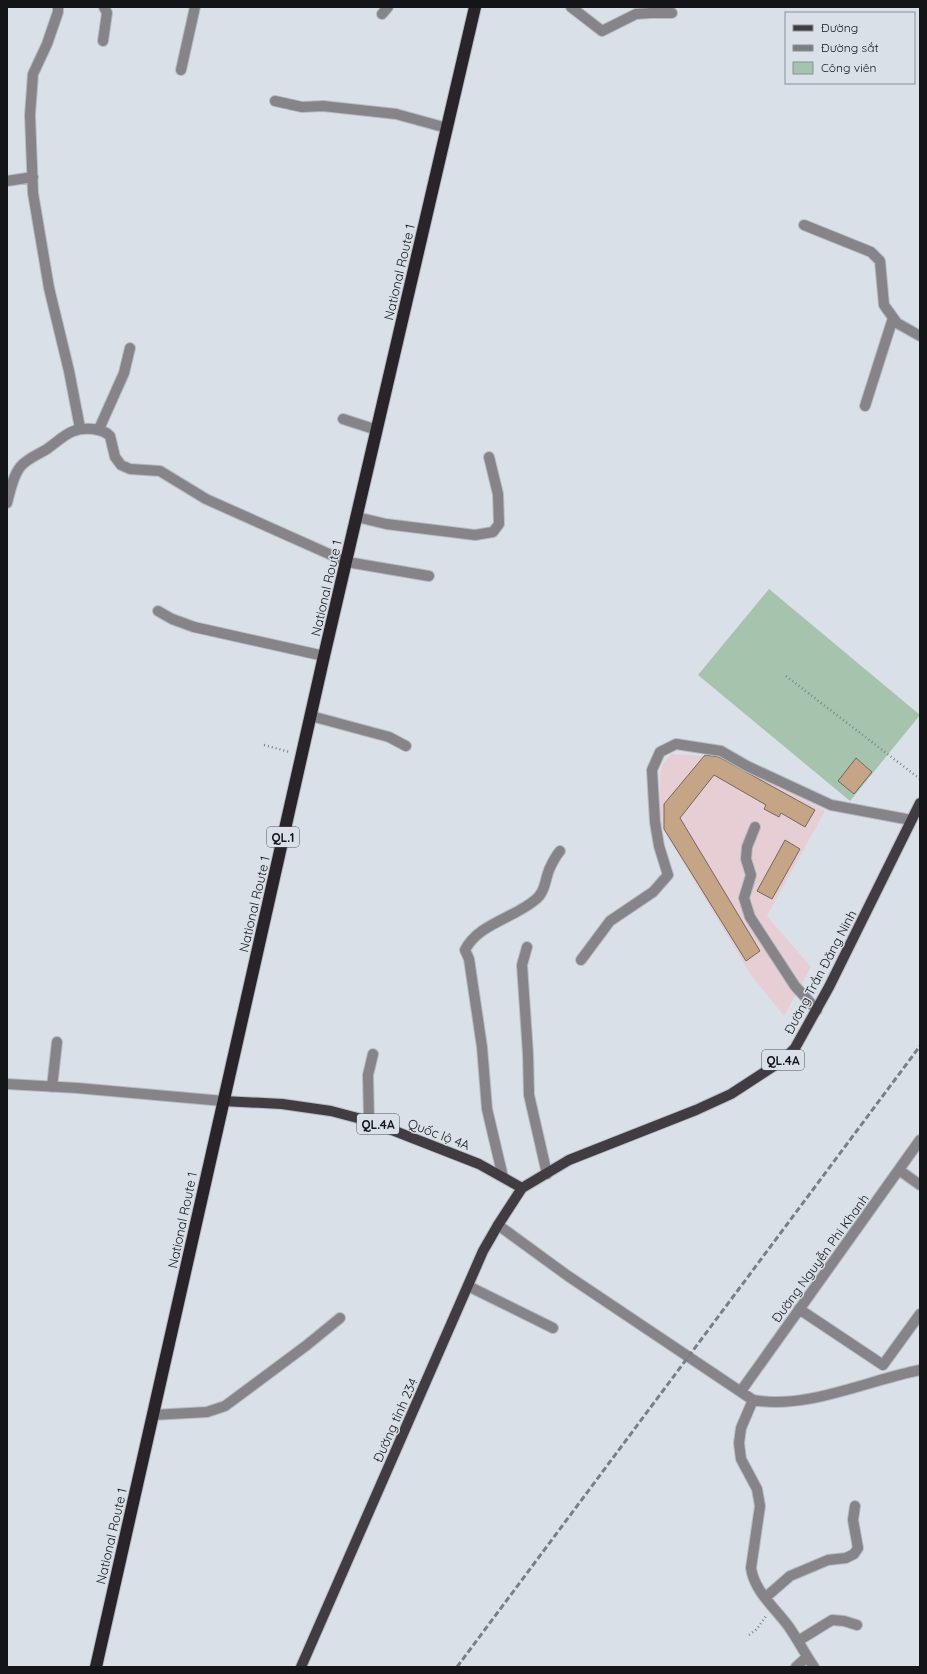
<svg xmlns="http://www.w3.org/2000/svg" width="927" height="1674" font-family="Quicksand,sans-serif">
<style>
.education{fill:#e7ced4}
.green{fill:#a6c3ae}
.building{fill:#c5a586;stroke:#706963}
.lines{fill:none;stroke-linecap:round;stroke-linejoin:round}
.minor-casing{stroke:#b6bbc3;stroke-width:12}
.major-casing{stroke:#b6bbc3;stroke-width:12}
.highway-casing{stroke:#b6bbc3;stroke-width:14}
.path{stroke:#7d8187;stroke-width:2.5;stroke-dasharray:1 3;stroke-linecap:butt}
.minor{stroke:#868488;stroke-width:10}
.major{stroke:#403c42;stroke-width:10}
.highway{stroke:#28242a;stroke-width:12}
.rail{stroke:#7a7f84;stroke-width:3;stroke-dasharray:6 3;stroke-linecap:butt}
.labels{text-anchor:middle;dominant-baseline:central;stroke-width:3;stroke-linejoin:round;paint-order:stroke}
.shield{fill:#dae0e8;stroke:#4f5256;stroke-width:1}
.shield-label{font-size:12px;font-weight:bold;fill:#131518}
.street-label{font-size:13px;fill:#131518;stroke:#dae0e8}
</style>
<rect width="100%" height="100%" fill="#dae0e8"/>
<path class="education" d="M671 754 725 757 825 811 767 916 811 967 784 1016 751 975 660 824V775L662 765Z"/>
<path class="green" d="M769 589 920 715 850 801 698 675Z"/>
<path class="building" d="M705 755 719 757 815 810 805 827 781 813 779 817 764 809 766 805 714 775 680 818 760 951 746 961 664 829V804Z
M856 758 872 772 854 794 838 781Z
M785 840 800 849 772 899 757 891Z"/>
<g class="lines">
<g class="minor-casing">
<path id="minor" d="M58 7V12L47 44 33 74 30 115 33 193 49 288 69 371 80 428
M571 7 602 31 636 14 651 13H672
M382 14 388 7
M103 41 107 13 104 7
M181 70 195 7
M275 101 302 107 323 106 396 114 447 128
M7 181 33 177
M804 225 871 252 880 261 884 305 897 323 920 336
M865 406 893 318
M343 419 377 430
M99 429 124 373 130 348
M7 503C10 492 13 475 21 466 28 458 39 454 47 449 64 437 70 427 93 429 100 430 105 431 110 436L115 457 121 465 130 469 160 471 206 499 347 562 429 576
M357 517 386 524 475 535 493 532 499 524 498 494 489 457
M158 611 172 619 194 627 324 656
M311 716 389 737 406 746
M755 827 747 847 746 859 751 875 744 898 750 917 795 986 817 1010
M527 947 522 965 528 1054 529 1095 547 1174
M581 960 610 921 653 892 668 875 659 846 655 822 652 770 660 752 676 744 721 751 747 766 831 805 911 820
M7 1084 77 1088 223 1101
M52 1087 57 1042
M369 1121 368 1075 373 1054
M899 1170 920 1185
M503 1177 487 1109 482 1047 469 959 465 950C478 924 514 918 535 900 545 893 545 880 549 870 552 863 555 857 560 851
M498 1225 568 1276 753 1400C806 1410 868 1380 920 1370
M468 1286 553 1328
M799 1309 883 1365 920 1314
M741 1391 920 1140
M753 1400 741 1428 739 1443 741 1459 757 1489 760 1506 751 1568C754 1591 776 1609 789 1627 798 1640 805 1654 814 1667
M153 1415 207 1412 225 1406 307 1345 340 1318
M766 1597 790 1576 828 1560 846 1558 854 1554 858 1548 853 1520 855 1506
M798 1641 832 1620 844 1621 857 1625
M796 1667 807 1657"/>
</g>
<g class="major-casing">
<path id="major" d="M223 1101 282 1104 331 1111 369 1121 479 1164 522 1188
M301 1667 483 1251 498 1225 522 1188 569 1160 696 1110 731 1094 783 1060 795 1048 829 987 920 803"/>
</g>
<g class="highway-casing">
<path id="highway" d="M96 1667 324 656 475 7"/>
</g>
<path class="path" d="M786 676 920 779
M264 745 290 752
M749 1635 757 1629 766 1616"/>
<use href="#minor" class="minor"/>
<use href="#major" class="major"/>
<use href="#highway" class="highway"/>
<path class="rail" d="M457 1667 920 1046"/>
</g>
<g class="labels">
<g class="shield">
<rect x="267" y="827" width="32" height="20" rx="3"/>
<rect x="762" y="1050" width="42" height="20" rx="3"/>
<rect x="357" y="1114" width="42" height="20" rx="3"/>
</g>
<g class="shield-label">
<text x="283" y="837">QL.1</text>
<text x="783" y="1060">QL.4A</text>
<text x="378" y="1124">QL.4A</text>
</g>
<g class="street-label">
<text transform="translate(399 272) rotate(-77)">National Route 1</text>
<text transform="translate(326 588) rotate(-77)">National Route 1</text>
<text transform="translate(254 904) rotate(-77)">National Route 1</text>
<text transform="translate(820 972) rotate(-62)">Đường Trần Đăng Ninh</text>
<text transform="translate(439 1134) rotate(21)">Quốc lộ 4A</text>
<text transform="translate(182 1220) rotate(-78)">National Route 1</text>
<text transform="translate(820 1258) rotate(-54)">Đường Nguyễn Phi Khanh</text>
<text transform="translate(395 1420) rotate(-66)">Đường tỉnh 234</text>
<text transform="translate(111 1536) rotate(-77)">National Route 1</text>
</g>
</g>
<rect width="927" height="1674" fill="none" stroke="#131518" stroke-width="16"/>
<rect x="785" y="12" width="130" height="72" fill="#dae0e8" stroke="#8a8f95"/>
<rect x="793" y="25" width="20" height="6" fill="#403c42" stroke="#8a8f95"/>
<text x="821" y="32" font-size="12" fill="#131518">Đường</text>
<rect x="793" y="45" width="20" height="6" fill="#7a7f84" stroke="#8a8f95"/>
<text x="821" y="52" font-size="12" fill="#131518">Đường sắt</text>
<rect x="793" y="62" width="20" height="12" fill="#a6c3ae" stroke="#8a8f95"/>
<text x="821" y="72" font-size="12" fill="#131518">Công viên</text>
</svg>
